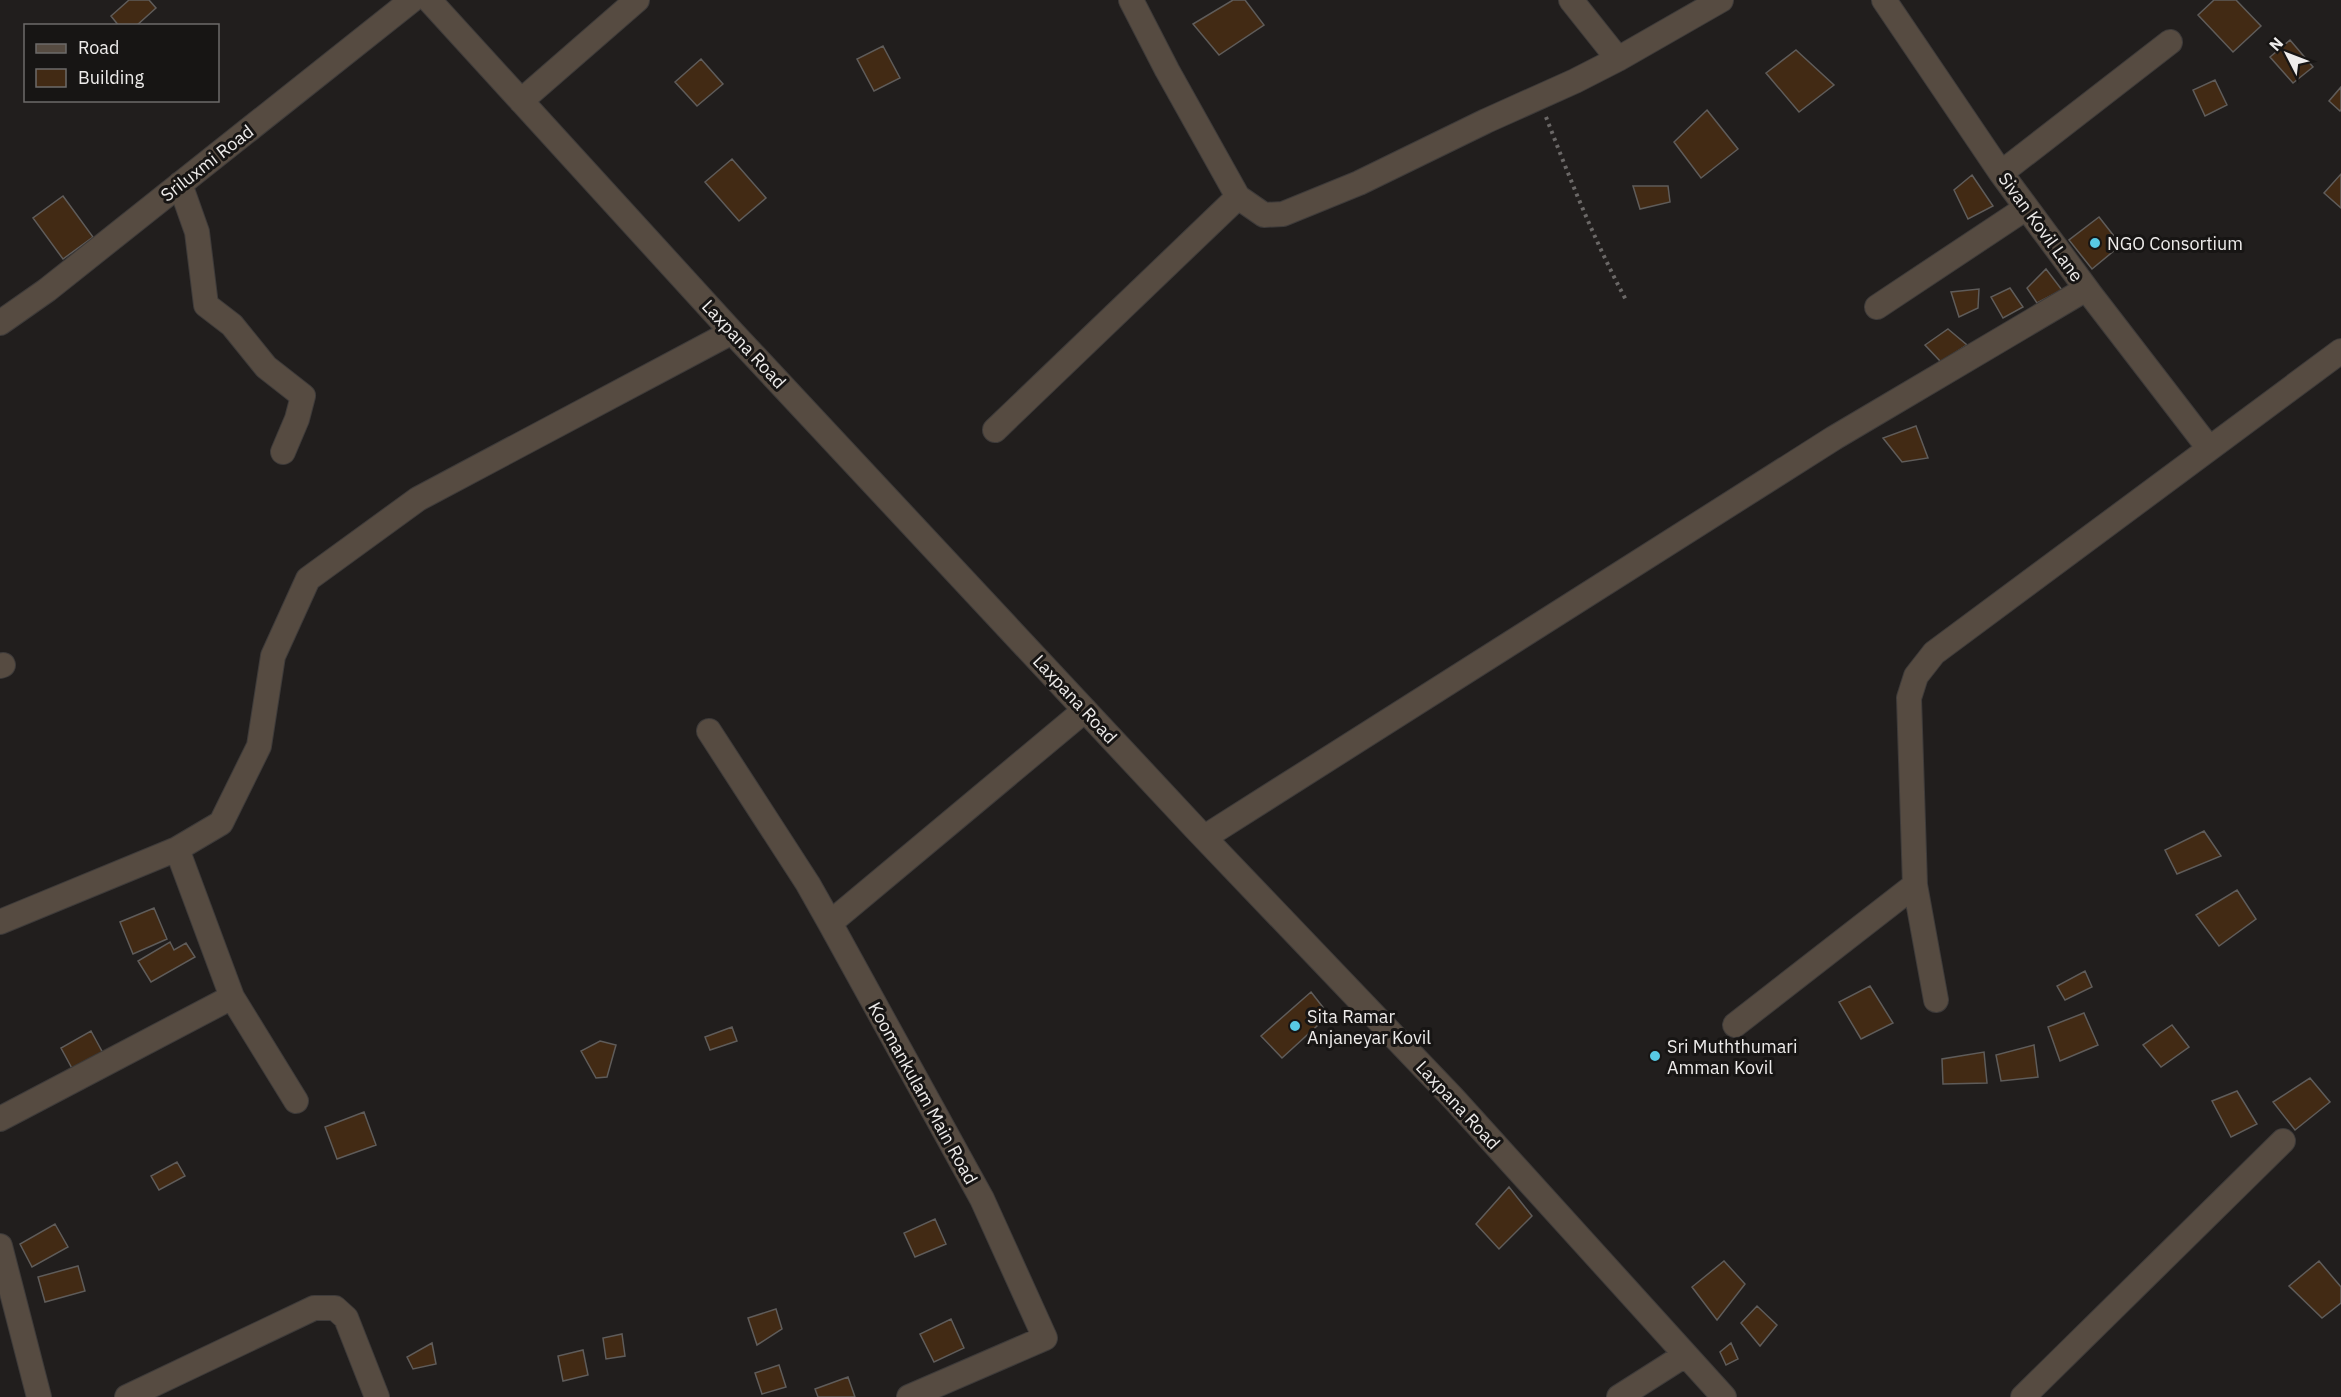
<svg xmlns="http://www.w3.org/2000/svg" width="2341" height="1397" font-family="'IBM Plex Sans',sans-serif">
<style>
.building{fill:#422a14;stroke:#5f5c5a;stroke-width:1.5}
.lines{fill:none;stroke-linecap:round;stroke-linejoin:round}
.minor-casing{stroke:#3e3b3a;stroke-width:26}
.path{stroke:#6b6867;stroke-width:4;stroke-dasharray:3 4.5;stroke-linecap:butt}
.minor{stroke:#564b41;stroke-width:24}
.poi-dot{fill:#58c9e4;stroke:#171514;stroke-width:2}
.labels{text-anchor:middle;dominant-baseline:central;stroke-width:6;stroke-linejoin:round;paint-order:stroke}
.street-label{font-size:18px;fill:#eeeceb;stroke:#171514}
.poi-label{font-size:18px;fill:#eeeceb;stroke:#171514;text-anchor:start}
</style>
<rect width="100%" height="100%" fill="#211e1d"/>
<path class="building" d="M129 0H149L156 8 136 26H119L111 16Z
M1233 0H1245L1264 25 1219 55 1193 24Z
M2214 0H2236L2261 26 2233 52 2198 15Z
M2290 40 2313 67 2293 83 2270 57Z
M883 46 900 78 874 91 857 59Z
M1796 50 1834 85 1799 112 1766 73Z
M701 59 723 84 697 106 675 82Z
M2215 80 2227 105 2205 116 2193 90Z
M2341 87V109L2340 111 2329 101Z
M1707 110 1738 149 1701 178 1674 142Z
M732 159 766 198 739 221 705 182Z
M2341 174V208L2324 193Z
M1972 175 1993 206 1968 219 1954 190Z
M1633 186H1668L1670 202 1640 209Z
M63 196 93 237 63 259 33 218Z
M2099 217 2121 245 2092 269 2069 240Z
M2046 269 2062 290 2037 303 2027 288Z
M2010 288 2023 307 2003 318 1991 297Z
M1979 289 1978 308 1959 317 1951 292Z
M1948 329 1967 345 1941 362 1925 345Z
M1916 426 1928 458 1902 462 1883 438Z
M2204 831 2221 856 2177 874 2165 850Z
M2237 890 2256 919 2219 946 2196 915Z
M154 908 167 939 133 954 120 922Z
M170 942 174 950 186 943 195 957 151 982 138 961Z
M2085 971 2092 987 2065 1000 2057 986Z
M1870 986 1893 1023 1861 1039 1839 1002Z
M1311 992 1329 1015 1282 1058 1261 1036Z
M2084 1013 2098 1045 2060 1061 2048 1027Z
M2172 1025 2189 1047 2161 1067 2143 1045Z
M732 1027 737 1041 710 1050 705 1037Z
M91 1031 104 1055 74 1072 61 1048Z
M600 1041 616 1045 607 1077 596 1078 581 1051Z
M2034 1045 2038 1077 2001 1081 1996 1055Z
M1984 1052 1987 1083 1943 1084 1942 1059Z
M2310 1078 2330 1102 2295 1130 2273 1102Z
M2237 1091 2257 1124 2231 1137 2212 1101Z
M364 1112 376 1145 337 1159 325 1127Z
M177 1162 185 1176 159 1190 151 1176Z
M1509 1187 1532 1216 1499 1249 1476 1224Z
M935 1219 946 1244 915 1257 904 1233Z
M55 1224 68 1247 32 1267 20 1244Z
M1724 1261 1745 1284 1717 1320 1692 1287Z
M2319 1261 2341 1287V1303L2322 1318 2289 1286Z
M78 1266 85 1291 45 1302 38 1277Z
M1757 1306 1777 1325 1760 1346 1741 1323Z
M776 1309 782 1329 757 1345 748 1318Z
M951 1319 964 1348 934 1362 920 1334Z
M622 1334 625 1356 606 1359 603 1338Z
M432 1343 436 1364 413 1369 407 1357Z
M1731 1343 1738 1359 1726 1365 1720 1352Z
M583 1350 588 1375 563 1381 558 1356Z
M779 1365 786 1387 762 1394 755 1373Z
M848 1377 855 1397H818L815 1389Z"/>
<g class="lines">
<g class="minor-casing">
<path id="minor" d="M429 0 732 332 1195 828 1453 1098 1724 1397
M1131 0 1167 70 1238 197 1264 215 1283 214 1359 183 1486 121 1575 81 1618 59 1721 0
M1571 0 1618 59
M1884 0 2001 173 2091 295 2208 447
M521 101 637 0
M2001 173 2170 42
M180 184 197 232 206 305 232 325 266 367 303 396 297 419 283 452
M1877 307 2026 208
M0 323 47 290 412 0
M995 430 1238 197
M0 666 3 665
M709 731 808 884 830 923 982 1199 1045 1338 909 1397
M1205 837 1834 438 2086 289
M0 922 177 849
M830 923 1085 710
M1936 1000 1915 885 1909 698 1916 676 1934 653 2341 351
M1735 1025 1915 885
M296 1101 232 997 177 849 221 823 259 746 273 656 308 579 418 499 732 332
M0 1119 232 997
M0 1246 39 1397
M127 1397 314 1308H335L346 1318 377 1397
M1619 1397 1685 1355
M2023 1397 2283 1141"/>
</g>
<path class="path" d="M1546 117C1570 179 1594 240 1626 300"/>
<use href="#minor" class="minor"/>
</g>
<g class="poi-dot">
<circle cx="2095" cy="243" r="6"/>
<circle cx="1295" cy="1026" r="6"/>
<circle cx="1655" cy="1056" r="6"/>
</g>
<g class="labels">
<g class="street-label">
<text transform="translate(207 163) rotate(-38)">Sriluxmi Road</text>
<text transform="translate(2041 227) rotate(54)">Sivan Kovil Lane</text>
<text transform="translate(744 344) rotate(47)">Laxpana Road</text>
<text transform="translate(1075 699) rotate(47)">Laxpana Road</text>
<text transform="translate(923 1093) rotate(61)">Koomankulam Main Road</text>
<text transform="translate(1458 1105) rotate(47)">Laxpana Road</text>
</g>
<g class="poi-label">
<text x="2107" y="243">NGO Consortium</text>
<text x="1307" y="1016">Sita Ramar<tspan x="1307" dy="21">Anjaneyar Kovil</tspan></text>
<text x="1667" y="1046">Sri Muththumari<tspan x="1667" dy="21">Amman Kovil</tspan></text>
</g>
</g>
<rect x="24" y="24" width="195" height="78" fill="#171514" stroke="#6d6b6a" stroke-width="1.5"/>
<rect x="36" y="44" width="30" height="9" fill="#564b41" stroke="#6d6b6a" stroke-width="1.5"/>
<text x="78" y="54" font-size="18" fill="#eeeceb">Road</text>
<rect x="36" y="69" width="30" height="18" fill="#422a14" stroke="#6d6b6a" stroke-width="1.5"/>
<text x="78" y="84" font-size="18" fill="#eeeceb">Building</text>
<g transform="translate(2287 54) rotate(312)" stroke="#171514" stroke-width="4.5" paint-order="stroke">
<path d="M0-4.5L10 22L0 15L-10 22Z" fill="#eeeceb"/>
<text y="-9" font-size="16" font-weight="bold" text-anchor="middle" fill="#eeeceb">N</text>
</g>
</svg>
